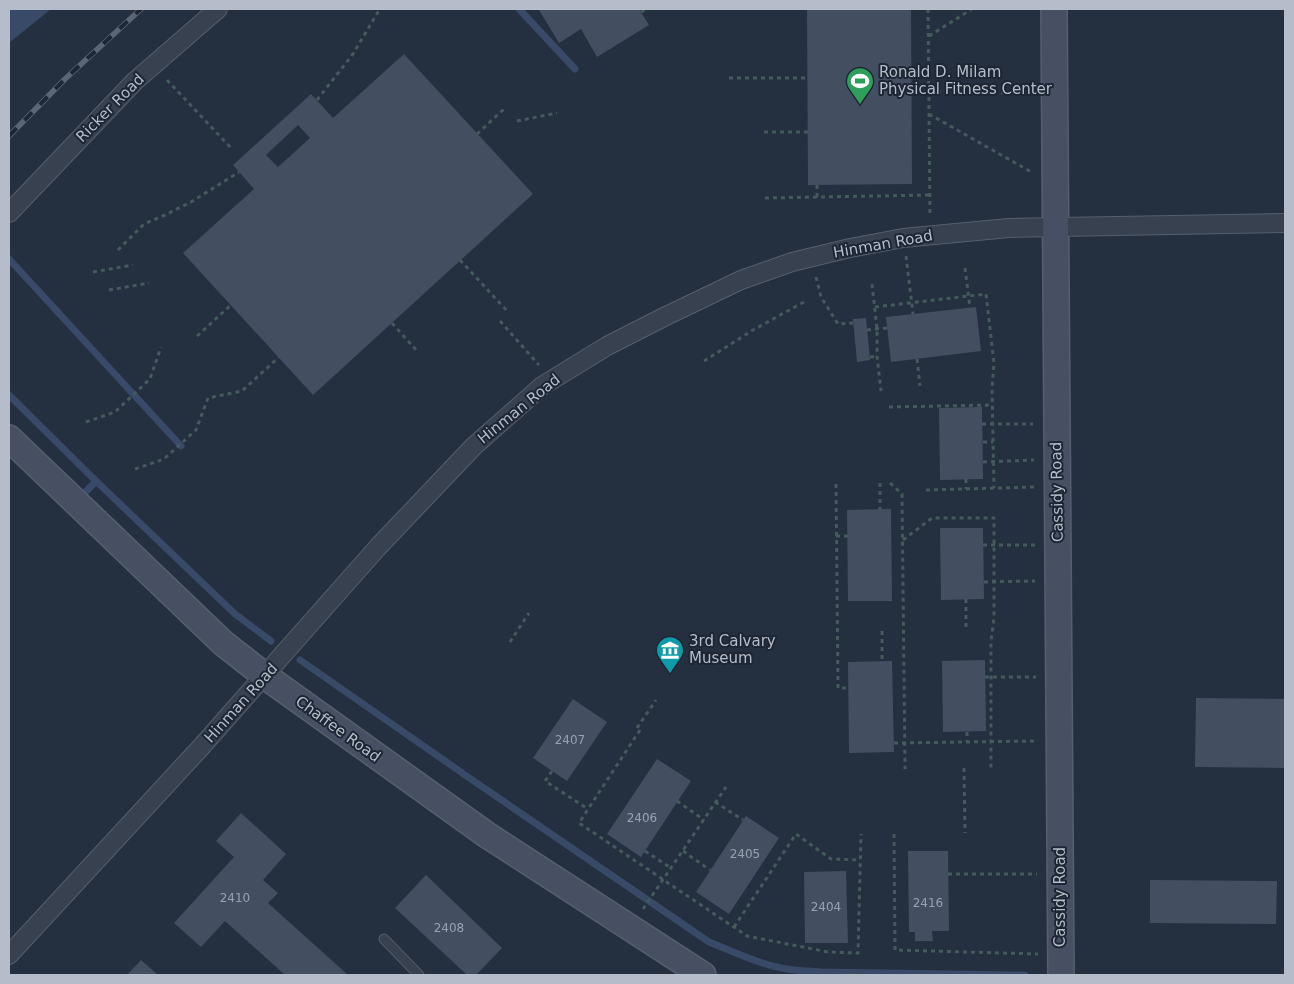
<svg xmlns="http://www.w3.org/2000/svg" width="1294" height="984" font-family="'DejaVu Sans',sans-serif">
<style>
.water{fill:#384a67}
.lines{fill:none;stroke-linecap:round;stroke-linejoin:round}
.stream{stroke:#384a67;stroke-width:7}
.building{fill:#434f61;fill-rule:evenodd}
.lane-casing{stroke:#565f6d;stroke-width:11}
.street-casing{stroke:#565f6d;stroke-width:20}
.secondary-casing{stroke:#565f6d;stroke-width:28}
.path{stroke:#445a5d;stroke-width:3;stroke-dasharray:4 4;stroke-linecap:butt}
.lane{stroke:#38414f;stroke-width:9}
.street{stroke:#38414f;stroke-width:18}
.secondary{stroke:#465062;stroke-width:25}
.rail-casing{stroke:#5a6576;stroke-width:5.5}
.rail{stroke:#1d2634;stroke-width:4;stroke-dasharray:11;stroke-linecap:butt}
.labels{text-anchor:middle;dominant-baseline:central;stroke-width:4;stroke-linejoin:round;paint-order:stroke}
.number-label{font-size:12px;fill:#98a1b0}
.poi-label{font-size:15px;fill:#b5bcca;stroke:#1d2634;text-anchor:start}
.street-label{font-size:15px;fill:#b5bcca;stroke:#1d2634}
</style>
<rect width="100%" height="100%" fill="#242f3f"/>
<path class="water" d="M9 9H51L9 43Z"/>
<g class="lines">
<path class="stream" d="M519 9 575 69
M9 259 181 446
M9 395 96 481 235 614 271 641
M79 499 96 481
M300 660 468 777 709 942C736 953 765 967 794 970 803 971 812 971 821 972L1025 975"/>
</g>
<path class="building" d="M541 9H639L649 25 597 57 581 29 559 43 539 10Z
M807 9H911L912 184 808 185Z
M404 54 533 194 313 395 183 253 254 189 233 165 311 94 333 118ZM298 125 310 138 278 167 266 155Z
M976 307 981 351 891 362 886 317Z
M866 318 870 360 857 362 853 319Z
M982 407 983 479 940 480 939 408Z
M891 509 892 601H848L847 510Z
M940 528H983L984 599 941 600Z
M985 660 986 731 943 732 942 661Z
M892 661 894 752 849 753 848 662Z
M1196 698 1285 699V768L1195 767Z
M573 699 607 722 567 781 533 758Z
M657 759 691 781 641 857 607 834Z
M241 813 286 854 263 880 278 893 268 903 348 975H285L225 921 201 947 174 923 234 857 216 841Z
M746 816 779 838 729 914 696 892Z
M908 851H948L949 931H932L933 941H915V932H909Z
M846 871 848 943H805L804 872Z
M426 875 502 948 476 975H467L395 908Z
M1150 880 1277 881 1276 924 1150 923Z
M141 960 158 975H127Z"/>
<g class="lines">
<g class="lane-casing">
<path id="lane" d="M384 939 419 975"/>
</g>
<g class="street-casing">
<path id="street" d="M9 213 135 81 218 9
M9 955 202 746 378 547 474 446 542 386 607 346 666 316 741 280 792 262 850 248 903 238 1009 228 1285 223"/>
</g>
<g class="secondary-casing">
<path id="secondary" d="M1054 9 1061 975
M9 438 223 643 265 676 487 835 703 975"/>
</g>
<path class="path" d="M928 9 930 216
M641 12 646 9
M929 36 972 9
M729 78H808
M167 80 232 149
M929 92 1031 93
M317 100 353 54 378 12 381 9
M929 114 1033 173
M517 121 557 113
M764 132H808
M477 134 505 108
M817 197V185
M765 198 930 195
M118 250 144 224 165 215 191 202 239 172
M906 256 913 314
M460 260 509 313
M965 268 970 308
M93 272 133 265
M816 277 821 297 838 324 853 323
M872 284 877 329V356L881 391
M109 290 149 283
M875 307 986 294 994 363 992 388 994 488
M500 321 539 365
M392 323 417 351
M867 330 887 328
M197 336 231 305
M870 357 877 356
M917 359 920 386
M704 361 753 330 804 302
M889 407 992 405
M86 422 115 412 150 379 161 347
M982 424H1033
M983 442H993
M983 462 1034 460
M135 469 164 459 196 430 208 398 242 391 279 357
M966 479V489
M880 483V510
M890 483 902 494 905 769
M836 484 838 688H849
M926 490 1034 487
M836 536H848
M903 540 932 518H994V618L991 641V768
M983 545H1035
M984 582 1035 581
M966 599V630
M882 631V661
M510 642 529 613
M985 677H1036
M637 728 656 700
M640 730 579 823 747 936 828 952 858 953 861 834
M967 732V742
M894 743 1036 741
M964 768 965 833
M552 771 545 781 588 809
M677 801 704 820
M715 802 743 820
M894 834 895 950 1038 954
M645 851 671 868
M683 851 710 870
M948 874H1037
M643 909 726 787
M734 927 796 834 831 859 860 860"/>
<use href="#lane" class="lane"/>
<use href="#street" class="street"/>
<use href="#secondary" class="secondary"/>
<g class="rail-casing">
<path id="rail" d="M9 136 65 79 141 9"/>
</g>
<use href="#rail" class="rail"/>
</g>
<defs>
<g id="stadium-pin" transform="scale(1.4375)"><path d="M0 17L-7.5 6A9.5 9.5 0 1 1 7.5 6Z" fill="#2e9e5b" stroke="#1d2634"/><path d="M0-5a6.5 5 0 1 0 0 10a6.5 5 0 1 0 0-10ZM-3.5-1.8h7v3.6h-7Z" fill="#fff"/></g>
<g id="museum-pin" transform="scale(1.4375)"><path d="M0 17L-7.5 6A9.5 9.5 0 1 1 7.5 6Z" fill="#0f9aa8" stroke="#1d2634"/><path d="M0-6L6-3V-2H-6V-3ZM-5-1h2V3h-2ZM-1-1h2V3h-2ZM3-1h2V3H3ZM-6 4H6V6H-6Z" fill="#fff"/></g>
</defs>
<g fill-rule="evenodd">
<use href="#stadium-pin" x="860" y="81"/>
<use href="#museum-pin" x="670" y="650"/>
</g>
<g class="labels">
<g class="number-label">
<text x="570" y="740">2407</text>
<text x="642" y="818">2406</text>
<text x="745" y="854">2405</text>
<text x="235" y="898">2410</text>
<text x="928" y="903">2416</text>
<text x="826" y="907">2404</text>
<text x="449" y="928">2408</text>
</g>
<g class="poi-label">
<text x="879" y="72">Ronald D. Milam<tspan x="879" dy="17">Physical Fitness Center</tspan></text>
<text x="689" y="641">3rd Calvary<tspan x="689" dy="17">Museum</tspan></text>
</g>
<g class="street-label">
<text transform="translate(110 108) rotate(-45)">Ricker Road</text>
<text transform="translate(883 244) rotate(-10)">Hinman Road</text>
<text transform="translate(519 409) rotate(-39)">Hinman Road</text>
<text transform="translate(1057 492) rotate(-91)">Cassidy Road</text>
<text transform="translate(241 703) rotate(-48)">Hinman Road</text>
<text transform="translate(338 729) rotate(36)">Chaffee Road</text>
<text transform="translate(1060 897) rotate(-90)">Cassidy Road</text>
</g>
</g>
<rect width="1294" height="984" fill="none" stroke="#b5bcca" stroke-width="20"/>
</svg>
